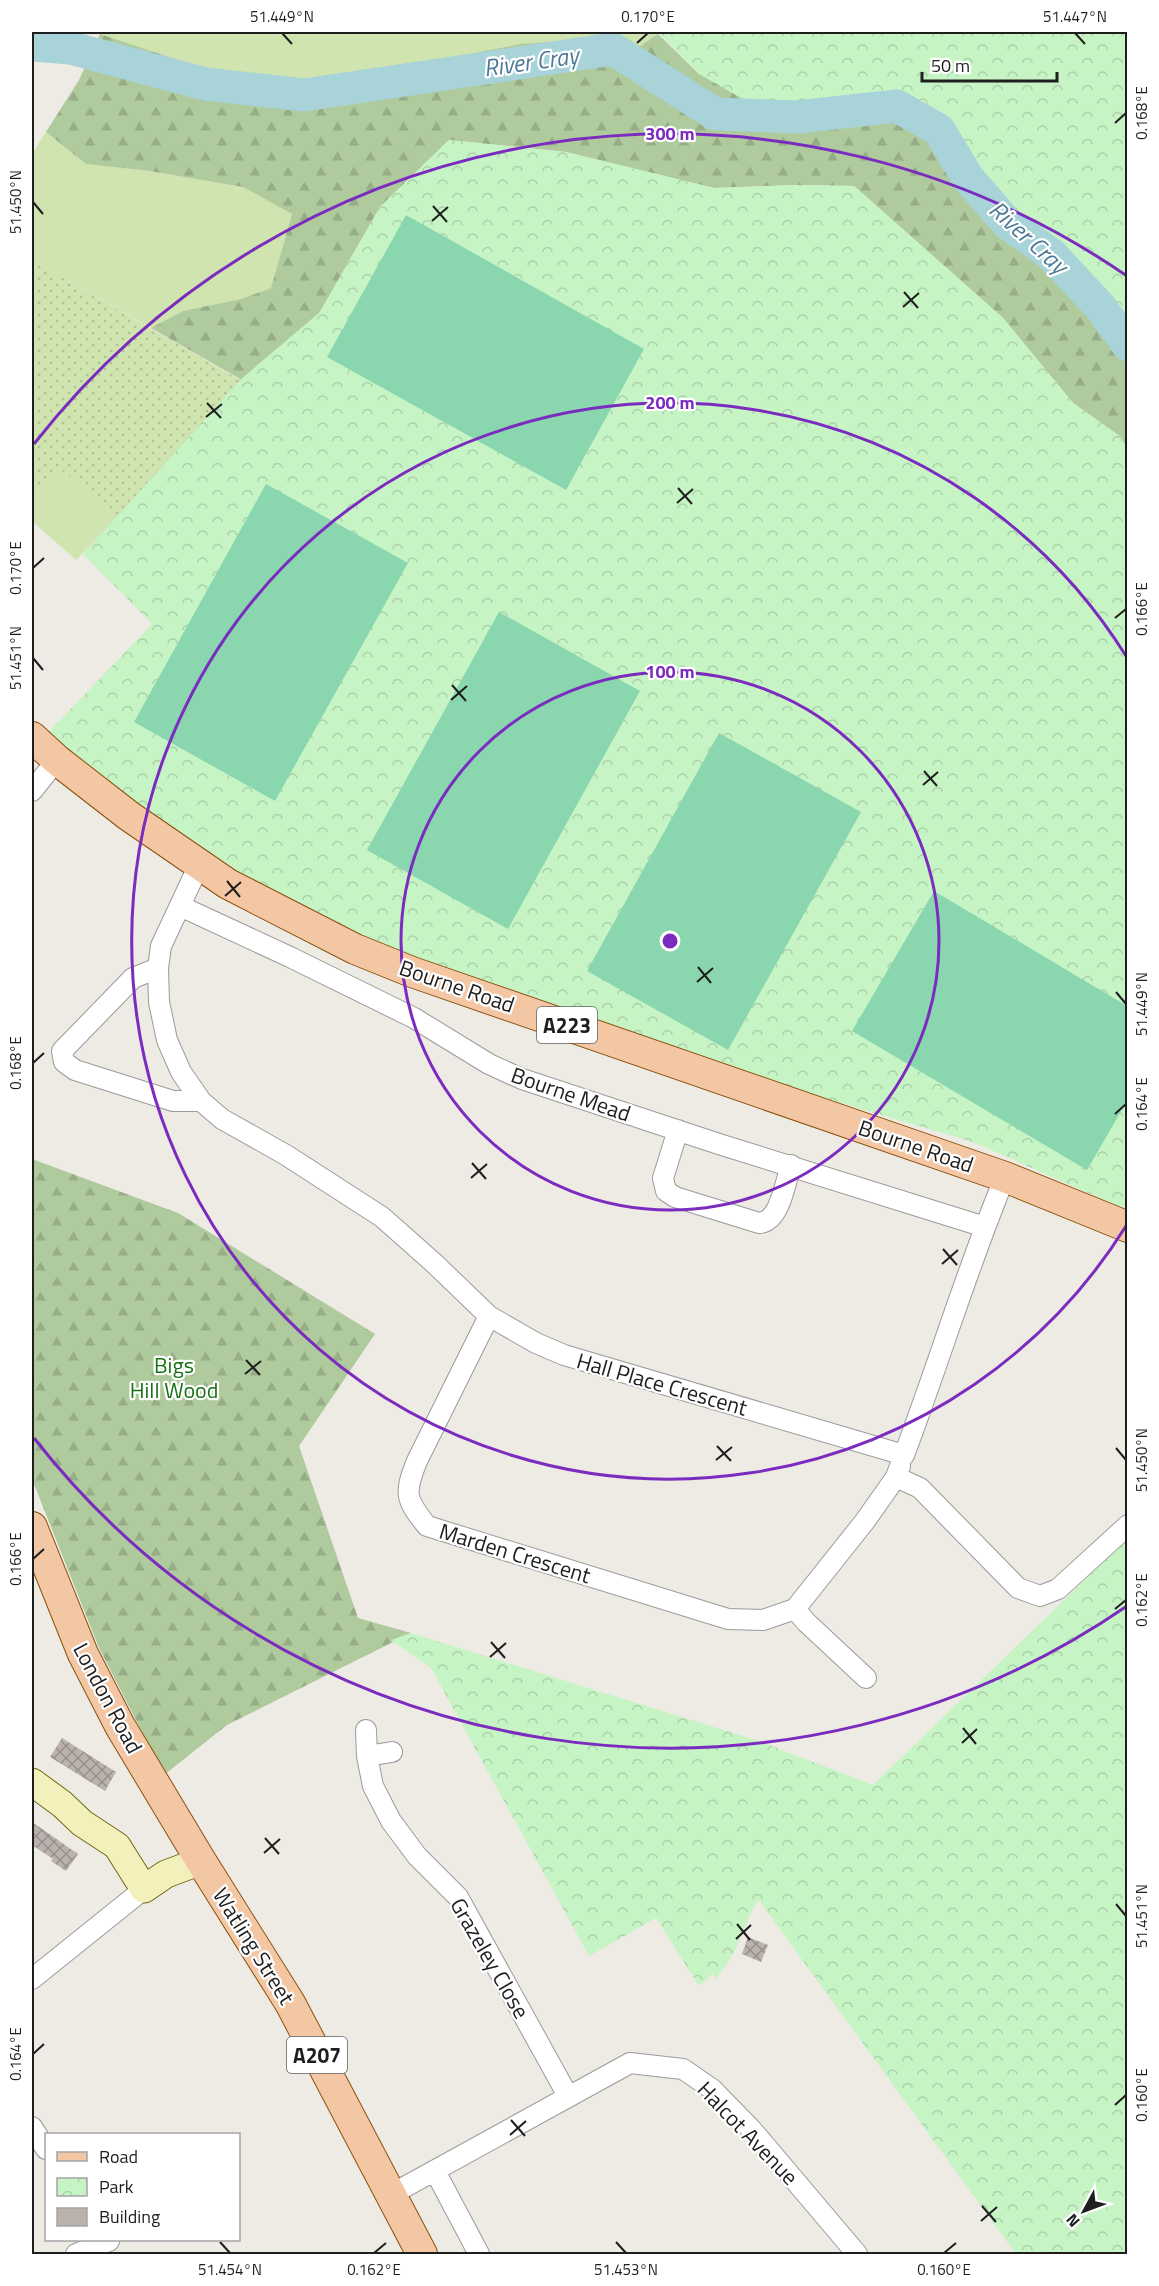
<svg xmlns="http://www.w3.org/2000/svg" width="1159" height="2286" font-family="'Titillium Web',sans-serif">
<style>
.grass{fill:#cfe4ae}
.forest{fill:url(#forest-firs)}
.park{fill:url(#park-crowns)}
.garden{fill:url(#garden-dots)}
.pitch{fill:#89d6af}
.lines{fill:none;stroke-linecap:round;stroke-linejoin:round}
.river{stroke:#a8d3d8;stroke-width:33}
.building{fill:url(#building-cross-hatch)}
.street-casing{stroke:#9b9b9b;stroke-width:22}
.secondary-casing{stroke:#6b6a0e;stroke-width:29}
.primary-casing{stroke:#8b510d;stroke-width:32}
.street{stroke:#fff;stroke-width:20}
.secondary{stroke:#f4f0bc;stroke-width:27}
.primary{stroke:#f4c7a4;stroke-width:30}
.ticks{fill:none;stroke:#1e1e1e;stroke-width:2}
.ring{fill:none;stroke:#7b2cbf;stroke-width:3}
.labels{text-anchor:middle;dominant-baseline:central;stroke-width:4.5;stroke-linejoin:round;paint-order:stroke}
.shield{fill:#fff;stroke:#626262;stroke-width:1.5}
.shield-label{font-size:21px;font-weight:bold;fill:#1e1e1e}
.street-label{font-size:22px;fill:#1e1e1e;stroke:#fff}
.park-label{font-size:22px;fill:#187215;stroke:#fff}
.water-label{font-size:24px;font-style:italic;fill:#4c7a96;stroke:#fff}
.centre{fill:#7b2cbf;stroke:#fff;stroke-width:3}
.ring-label{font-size:18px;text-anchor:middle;font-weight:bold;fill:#7b2cbf;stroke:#fff;stroke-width:4.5;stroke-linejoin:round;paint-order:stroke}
.neatline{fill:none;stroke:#1e1e1e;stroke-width:2}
.ticks-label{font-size:15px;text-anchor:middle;fill:#1e1e1e}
</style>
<defs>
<pattern id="forest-firs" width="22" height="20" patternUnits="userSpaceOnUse" patternTransform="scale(1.5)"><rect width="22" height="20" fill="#afca9d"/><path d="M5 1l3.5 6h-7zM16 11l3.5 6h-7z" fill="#96ad87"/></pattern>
<pattern id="park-crowns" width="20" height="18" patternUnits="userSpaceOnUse" patternTransform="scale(1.5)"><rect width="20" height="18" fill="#c7f4c5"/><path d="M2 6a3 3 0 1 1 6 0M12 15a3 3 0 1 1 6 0" fill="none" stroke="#aad1a9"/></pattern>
<pattern id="garden-dots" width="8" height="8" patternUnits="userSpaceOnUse" patternTransform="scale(1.5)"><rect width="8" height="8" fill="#cfe4ae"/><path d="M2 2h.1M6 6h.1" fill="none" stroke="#b1c395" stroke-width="1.8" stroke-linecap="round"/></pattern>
<pattern id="building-cross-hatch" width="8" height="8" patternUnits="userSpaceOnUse" patternTransform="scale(1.5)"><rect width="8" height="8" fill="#bbb2ae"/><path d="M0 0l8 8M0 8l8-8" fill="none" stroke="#97908d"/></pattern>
</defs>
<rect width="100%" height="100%" fill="#eeeae4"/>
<path class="grass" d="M93 32H658V34L628 54 607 42 520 44 344 79 272 80 208 70Z
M46 132 86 164 149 171 243 187 292 214 271 288 241 299 183 311 151 328 32 260V154Z
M60 469 116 517 76 560 32 521V498Z"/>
<path class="forest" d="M100 34 208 70 272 80 344 79 520 44 592 39 607 42 628 54 658 34 699 74 830 103 877 97 927 104 1026 222 1104 296 1127 328V449L1121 437 1073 403 1003 318 854 186 797 185 714 188 566 152 449 140 380 207 320 312 83 554 240 379 151 328 183 311 241 299 271 288 292 214 243 187 149 171 86 164 46 132 79 80Z
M32 1159 178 1213 375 1334 299 1446 358 1618 411 1633 227 1725 164 1775 99 1648 32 1479Z"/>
<path class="park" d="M658 32H1127V328L1104 296 1026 222 927 105 877 97 830 103 743 99 699 74Z
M449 140 566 152 714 188 797 185 854 186 1003 318 1073 403 1121 437 1127 449V1210L973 1142 736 1072 388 949 216 861 159 824 46 735 152 624 83 554 240 380 320 312 380 207Z
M1127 1539V2254H1016L758 1899C743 1926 738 1955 716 1978L712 1974 699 1986 656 1918 589 1956 431 1668 391 1640 411 1633 759 1741 873 1785Z"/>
<path class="garden" d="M32 260 240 380 116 517 60 469 32 498Z"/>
<path class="pitch" d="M406 215 644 349 566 490 327 357Z
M266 484 408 563 275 801 134 722Z
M499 612 640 691 508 929 367 850Z
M719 733 861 812 728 1050 587 971Z
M934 891 1127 1006V1101L1087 1170 852 1031Z"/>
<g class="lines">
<path class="river" d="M32 45 71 48 205 84 304 95 613 49 715 114 797 117 897 106 939 130 968 178 1007 223 1052 255 1101 308 1128 345"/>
</g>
<path class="building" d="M62 1738 116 1772 105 1791 50 1757Z
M32 1822 78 1854 66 1871 51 1861 53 1859 32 1845Z
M748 1937 768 1945 761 1962 742 1954Z"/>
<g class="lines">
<g class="street-casing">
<path id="street" d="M32 791 57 760
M199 865 161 946 158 968 159 1002 167 1040 181 1072 201 1101 222 1119 286 1155 382 1217 435 1264 489 1316 536 1343 564 1355 904 1455C939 1363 967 1268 1005 1177
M180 906 290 957 414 1018 489 1064 522 1079 722 1145 985 1227
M158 968 133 978 62 1051 64 1062 75 1070 173 1101H201
M678 1130 663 1178 666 1191 675 1197 759 1223C780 1222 785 1183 791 1165
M489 1316 417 1461C404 1493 405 1499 427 1526L728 1619 763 1620 795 1609
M896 1477 920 1488 1018 1588 1040 1596 1058 1589 1128 1525
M866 1678 806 1622 795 1609 865 1521 896 1477 900 1466
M366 1730 367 1756 373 1786 391 1821 417 1856 458 1897 568 2096
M367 1756 392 1752
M32 1979 144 1889
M32 2127 46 2149
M435 2171 479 2254
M392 2194 630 2063 683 2069 712 2089 752 2130 857 2254
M76 2254 109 2241"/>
</g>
<g class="secondary-casing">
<path id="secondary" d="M32 1782 62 1804 82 1823 117 1846 144 1889
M144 1889 166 1874 201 1861"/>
</g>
<g class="primary-casing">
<path id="primary" d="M32 737 57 760 129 816 228 884 355 949 412 972 1005 1177 1128 1227
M32 1527 83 1654 120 1726 201 1861 290 2003 422 2254"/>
</g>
<use href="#street" class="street"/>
<use href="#secondary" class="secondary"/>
<use href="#primary" class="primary"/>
</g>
<path class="ticks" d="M282 33 292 44M1075 33 1085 44M637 43 648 33M1115 123 1126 113M33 202 43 214M433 206 447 222M432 221 448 207M904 292 918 308M903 307 919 293M207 403 221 418M206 417 222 404M678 488 692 504M677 503 693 489M33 568 44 558M1115 618 1126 609M33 658 43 670M452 685 466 701M451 700 467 686M924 771 937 786M923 785 938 772M227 881 240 897M225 896 241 882M698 967 711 983M697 982 713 968M1116 992 1126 1004M33 1063 44 1053M1115 1114 1126 1104M472 1163 486 1179M471 1178 487 1164M943 1249 957 1265M942 1264 958 1250M246 1360 260 1375M245 1374 261 1361M717 1446 731 1461M1116 1448 1126 1460M716 1460 732 1447M33 1559 44 1549M1115 1609 1126 1600M491 1642 505 1658M490 1657 506 1643M963 1728 976 1744M962 1743 977 1729M265 1838 279 1854M264 1853 280 1839M1116 1904 1126 1916M737 1924 750 1940M736 1939 751 1925M33 2054 44 2044M1115 2105 1126 2095M511 2120 525 2136M510 2135 526 2121M982 2206 996 2222M981 2221 997 2207M220 2242 230 2253M616 2242 626 2253M374 2253 386 2243M944 2253 956 2243"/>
<g class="ring">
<circle cx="670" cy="941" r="269"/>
<path d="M1126 1226A538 538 0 1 1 1126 656"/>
<path d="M1127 1606A807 807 0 0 1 34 1438M34 444A807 807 0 0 1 1127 276"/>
</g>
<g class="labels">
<g class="shield">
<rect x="537" y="1007" width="60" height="36" rx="4.5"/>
<rect x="287" y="2037" width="60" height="36" rx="4.5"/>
</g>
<g class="shield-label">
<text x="567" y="1025">A223</text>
<text x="317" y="2055">A207</text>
</g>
<g class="street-label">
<text transform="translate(457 986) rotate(19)">Bourne Road</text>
<text transform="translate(571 1094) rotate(19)">Bourne Mead</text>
<text transform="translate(916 1146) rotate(19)">Bourne Road</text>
<text transform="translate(662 1384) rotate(16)">Hall Place Crescent</text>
<text transform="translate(515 1553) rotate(17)">Marden Crescent</text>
<text transform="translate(108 1698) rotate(62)">London Road</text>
<text transform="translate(254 1946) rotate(58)">Watling Street</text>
<text transform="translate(490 1958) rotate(60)">Grazeley Close</text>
<text transform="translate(748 2133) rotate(46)">Halcot Avenue</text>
</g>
<g class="park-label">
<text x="174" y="1365">Bigs<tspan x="174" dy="25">Hill Wood</tspan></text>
</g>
<g class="water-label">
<text transform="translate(531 61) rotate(-8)">River Cray</text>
<text transform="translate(1029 237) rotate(42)">River Cray</text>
</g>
</g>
<circle cx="670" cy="941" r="9" class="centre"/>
<g class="ring-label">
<text x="670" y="140">300 m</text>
<text x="670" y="409">200 m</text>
<text x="670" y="678">100 m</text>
</g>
<rect width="1159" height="2286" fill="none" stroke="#ffffff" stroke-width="66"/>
<rect x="45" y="2133" width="195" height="108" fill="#ffffff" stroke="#a5a5a5" stroke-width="1.5"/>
<rect x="57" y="2152" width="30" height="9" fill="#f4c7a4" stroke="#a5a5a5" stroke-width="1.5"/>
<text x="99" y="2163" font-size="18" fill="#1e1e1e">Road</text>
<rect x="57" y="2178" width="30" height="18" fill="url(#park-crowns)" stroke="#a5a5a5" stroke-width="1.5"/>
<text x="99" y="2193" font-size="18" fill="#1e1e1e">Park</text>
<rect x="57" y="2208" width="30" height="18" fill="#bbb2ae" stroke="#a5a5a5" stroke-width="1.5"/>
<text x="99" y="2223" font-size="18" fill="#1e1e1e">Building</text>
<g transform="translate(1084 2211) rotate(229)" stroke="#ffffff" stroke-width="4.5" paint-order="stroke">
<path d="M0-4.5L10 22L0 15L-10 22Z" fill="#1e1e1e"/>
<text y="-9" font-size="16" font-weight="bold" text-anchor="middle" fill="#1e1e1e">N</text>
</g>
<path d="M922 72v9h135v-9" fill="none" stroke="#1e1e1e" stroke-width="3"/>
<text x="931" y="72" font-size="18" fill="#1e1e1e" stroke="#ffffff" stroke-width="4.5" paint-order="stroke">50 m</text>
<rect x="33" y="33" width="1093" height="2220" class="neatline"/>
<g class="ticks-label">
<text x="282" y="22">51.449°N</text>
<text x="648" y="22">0.170°E</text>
<text x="1075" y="22">51.447°N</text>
<text transform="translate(1142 113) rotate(-90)" y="5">0.168°E</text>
<text transform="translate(16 202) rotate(-90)" y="5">51.450°N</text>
<text transform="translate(16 568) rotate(-90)" y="5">0.170°E</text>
<text transform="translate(1142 609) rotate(-90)" y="5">0.166°E</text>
<text transform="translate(16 658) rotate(-90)" y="5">51.451°N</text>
<text transform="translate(1142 1004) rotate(-90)" y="5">51.449°N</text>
<text transform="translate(16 1063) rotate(-90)" y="5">0.168°E</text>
<text transform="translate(1142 1104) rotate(-90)" y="5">0.164°E</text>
<text transform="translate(1142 1460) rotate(-90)" y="5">51.450°N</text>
<text transform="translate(16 1559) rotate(-90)" y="5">0.166°E</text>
<text transform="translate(1142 1600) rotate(-90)" y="5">0.162°E</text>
<text transform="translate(1142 1916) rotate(-90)" y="5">51.451°N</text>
<text transform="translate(16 2054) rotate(-90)" y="5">0.164°E</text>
<text transform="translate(1142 2095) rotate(-90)" y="5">0.160°E</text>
<text x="230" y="2275">51.454°N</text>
<text x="374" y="2275">0.162°E</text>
<text x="626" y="2275">51.453°N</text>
<text x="944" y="2275">0.160°E</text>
</g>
</svg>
